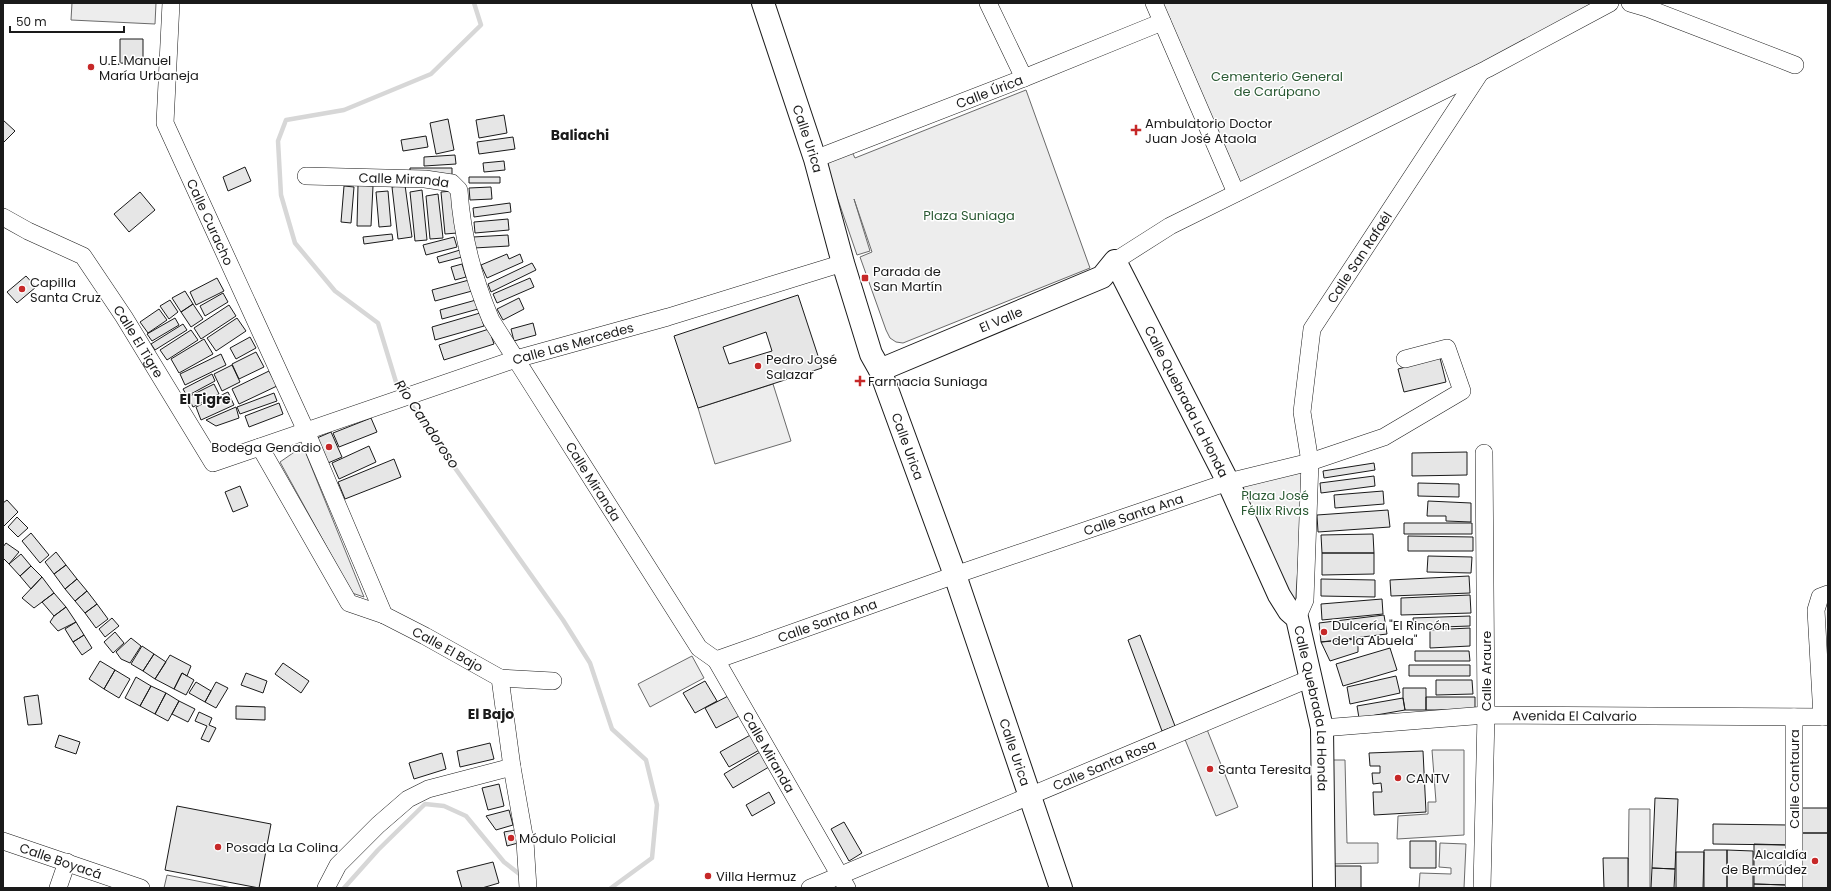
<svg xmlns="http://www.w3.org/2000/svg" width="1831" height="891" font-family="Poppins,sans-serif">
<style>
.built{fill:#ededed;stroke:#6a6a6a}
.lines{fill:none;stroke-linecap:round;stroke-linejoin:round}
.stream{stroke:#d7d7d7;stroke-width:4.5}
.building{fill:#e6e6e6;stroke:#1a1a1a;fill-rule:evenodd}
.minor-casing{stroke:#1a1a1a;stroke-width:18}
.major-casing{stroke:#1a1a1a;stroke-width:24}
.minor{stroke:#fff;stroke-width:17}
.major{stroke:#fff;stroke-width:22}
.poi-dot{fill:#c62828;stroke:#fff;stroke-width:1.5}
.labels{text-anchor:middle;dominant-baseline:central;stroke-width:3;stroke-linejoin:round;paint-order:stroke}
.poi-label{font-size:13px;fill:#1a1a1a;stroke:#fff;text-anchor:start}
.park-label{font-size:13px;fill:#2b5a34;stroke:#fff}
.street-label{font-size:13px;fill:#1a1a1a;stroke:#fff}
.neighbourhood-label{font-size:14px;font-weight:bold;fill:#1a1a1a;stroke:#fff}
.water-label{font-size:14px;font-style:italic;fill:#1a1a1a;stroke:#fff}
</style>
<rect width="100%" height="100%" fill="#fff"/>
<path class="built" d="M72 3H156L155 24 71 20Z
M1153 3H1610L1236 193Z
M1026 90 1090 268 903 343 896 342 890 338 886 330 860 257 872 252 854 199 870 251 857 255 824 159 850 148 855 158Z
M773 384 791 441 715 464 698 408Z
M303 446 364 597 352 593 280 462Z
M1305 468 1295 609 1236 484Z
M692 656 704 678 650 707 638 684Z
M1204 722 1238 807 1216 816 1182 732Z
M1432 750H1464V835L1397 839 1398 816 1428 814V802H1436Z
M1328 760H1345L1347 843H1378V863L1330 864Z
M1629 809H1650V888H1628Z
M1440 843 1466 844 1464 888H1419L1420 873 1451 874V868L1439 867Z
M167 875 232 888H164Z"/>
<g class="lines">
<path class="stream" d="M474 3 481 25 431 74 344 110 286 120 278 141 281 195 295 243 335 291 378 323 396 382 438 444 563 620 590 663 612 729 646 760 657 805 652 858 611 888
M344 888 378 850 425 804 444 806 466 816 504 862 522 876"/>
</g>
<path class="building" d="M120 39H143V64L120 63Z
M504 115 507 133 479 138 476 120Z
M448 119 454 150 436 154 430 123Z
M3 120 15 131 3 143Z
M426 136 428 147 403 151 401 140Z
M513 137 515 149 479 154 477 142Z
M455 155 456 164 424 166V157Z
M504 161 505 170 484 172 483 163Z
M245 167 251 181 228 191 223 177Z
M410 168H452V175H410Z
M469 177H500V183H469Z
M358 185 373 186 371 226H357Z
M405 185 412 237 398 239 392 187Z
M344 186 354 187 351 223 341 222Z
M491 187 492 199 470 200 469 188Z
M422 190 427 240 415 241 410 192Z
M388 191 391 226 379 227 376 192Z
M452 191 457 233 445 234 441 192Z
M140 192 155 210 129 232 114 214Z
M438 194 443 238 430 239 426 196Z
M510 203 511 212 474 217 473 208Z
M508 219 509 230 475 233 474 222Z
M392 234 393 240 364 244 363 237Z
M508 235 509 246 474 248 473 237Z
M454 237 457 247 426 255 423 245Z
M460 250 462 257 439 263 437 257Z
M507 254 509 259 520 254 523 262 487 278 481 265Z
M532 263 536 270 491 292 488 284Z
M462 264 466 277 455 280 451 267Z
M26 276 36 287 17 303 7 292Z
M217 278 224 291 196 305 190 292Z
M530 278 534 287 497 303 493 294Z
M469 280 472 291 435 301 432 290Z
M185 291 193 304 181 312 172 298Z
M223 293 228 302 205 316 200 306Z
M798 295 822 368 698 408 674 336ZM766 332 772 351 729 364 723 347Z
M519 298 524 309 503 320 497 309Z
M170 300 178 312 169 319 160 306Z
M476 300 478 309 442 319 440 310Z
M193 304 203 319 191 327 181 312Z
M229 305 236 316 201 339 194 328Z
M159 309 167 320 148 333 140 322Z
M480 313 484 326 435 340 432 327Z
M175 318 179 325 152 341 147 334Z
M237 318 246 331 216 351 207 338Z
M533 323 536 335 514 341 511 329Z
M183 324 187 330 155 350 151 344Z
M489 329 494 344 444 360 439 345Z
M191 330 198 340 167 360 160 350Z
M250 337 256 348 236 359 230 348Z
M204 339 213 354 179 373 171 359Z
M256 352 264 367 239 379 232 364Z
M221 354 226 365 185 385 180 374Z
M1440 358 1446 382 1404 392 1398 369Z
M232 365 240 382 222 391 214 374Z
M269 371 277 386 239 404 232 389Z
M212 374 215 381 187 396 183 389Z
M214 384 219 394 193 407 188 397Z
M228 392 234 405 201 420 196 407Z
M274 393 277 401 240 414 237 407Z
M279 403 283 414 249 427 245 416Z
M236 407 239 418 216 426 206 420Z
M371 418 377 432 339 447 333 433Z
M331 432 342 457 328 463 317 438Z
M369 446 376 462 339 479 332 463Z
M1467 452V475L1412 476V453Z
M394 459 401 477 345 499 338 482Z
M1374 463 1375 470 1324 478 1323 471Z
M1374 476 1375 486 1321 493 1320 483Z
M1418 483 1459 484V497L1418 496Z
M240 486 248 506 233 512 225 492Z
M1383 491 1384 504 1335 508 1334 495Z
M7 500 18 512 3 527V503Z
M1428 501 1471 503V522L1446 521V516H1427Z
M1388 510 1390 527 1318 532 1317 515Z
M17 517 28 528 18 537 8 527Z
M1404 523H1472V534H1404Z
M31 533 49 555 40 563 22 541Z
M1373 534 1374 553H1322L1321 535Z
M1408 536 1473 537V551H1408Z
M6 543 19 552 9 564 3 558V547Z
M56 552 66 565 54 574 45 562Z
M1322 553H1374V574L1322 575Z
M21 554 31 566 20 576 9 564Z
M1428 556 1472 557 1471 573 1427 572Z
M66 565 77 579 65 589 54 574Z
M31 566 42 577 31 589 20 576Z
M1469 576 1470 593 1391 596 1390 580Z
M42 577 54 593 34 608 22 598Z
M77 579 87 591 75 601 65 589Z
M1321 579 1375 580V597L1321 596Z
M87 591 97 604 85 613 75 601Z
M54 593 66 607 54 616 42 602Z
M1470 595 1471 613 1401 615V598Z
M1382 599 1383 614 1322 620 1321 604Z
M97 604 108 619 96 628 85 613Z
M66 607 76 622 58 631 50 622 54 616Z
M1384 615 1387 634 1321 642 1319 623Z
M1470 616V626L1414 628 1413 618Z
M112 618 119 626 105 637 99 629Z
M76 622 84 635 73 642 65 629Z
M1470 628V646L1430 648V630Z
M115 632 124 643 113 653 104 642Z
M84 635 92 648 82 655 73 642Z
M1140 635 1175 726 1162 731 1128 640Z
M131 638 141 646 130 663 121 659 116 652Z
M1358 639V652L1330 661 1321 642Z
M142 646 154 654 143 671 131 664Z
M1390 648 1397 670 1343 686 1336 664Z
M1415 651H1469L1470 661H1415Z
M154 654 166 662 155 679 143 671Z
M170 655 191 666 187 676 182 673 174 689 155 679Z
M100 661 115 670 104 689 89 679Z
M283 663 309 681 301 693 275 674Z
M1409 665H1470V676H1409Z
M115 670 130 679 119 698 104 689Z
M182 673 194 680 186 695 174 689Z
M246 673 267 681 263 693 241 685Z
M1396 676 1400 693 1350 704 1347 687Z
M136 677 151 686 140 706 125 698Z
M1436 680H1472L1473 694 1436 695Z
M705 681 717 701 695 713 683 693Z
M196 682 211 691 205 702 189 693Z
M216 682 228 688 216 708 205 702Z
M151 686 166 693 155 714 140 706Z
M1403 688H1426V710H1405L1403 698Z
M166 693 179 701 168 721 155 714Z
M732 694 743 714 716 728 705 708Z
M38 695 42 724 28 725 24 697Z
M1426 697H1475V710H1426Z
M1403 698 1405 710 1359 718 1357 706Z
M179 701 195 709 188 722 172 714Z
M236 706 265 707V720L236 719Z
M199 712 212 718 209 725 216 728 209 742 201 739 207 726 195 721Z
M754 733 763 748 729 767 720 752Z
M59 735 80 742 76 754 55 747Z
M490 743 494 759 460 767 457 751Z
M765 749 774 764 733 788 724 774Z
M1423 751 1426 812 1374 815 1373 792H1382L1381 783 1373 784 1372 773H1380V766H1370L1369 753Z
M442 753 446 769 414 779 409 763Z
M499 784 504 806 488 810 482 788Z
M769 792 775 803 752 816 746 805Z
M1655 798 1678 799 1675 869 1652 868Z
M177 806 271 824 259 888 165 870Z
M1802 808H1828V833H1802Z
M509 810 513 825 496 830 486 816Z
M844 822 862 853 849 861 831 829Z
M1713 824 1788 825V845L1713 844Z
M515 830 518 843 507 846 504 832Z
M1802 833H1828V888H1802Z
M1410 841H1436V868H1410Z
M1754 844 1788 845 1787 885 1754 884Z
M1704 850H1727V888H1704Z
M1727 850 1753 851V888H1727Z
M1676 852H1704L1703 888H1676Z
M1603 858H1628V888H1604Z
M493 862 499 883 482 888H462L457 871Z
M1333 866H1361V888H1334Z
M1652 868 1675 869 1674 888H1651Z
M1754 884 1787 885V888H1754Z"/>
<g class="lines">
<g class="minor-casing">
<g id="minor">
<path id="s1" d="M171 3 165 123 306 431 384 615 425 636 500 678 512 767 525 841 528 888"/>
<path d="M988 3 1024 78"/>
<path d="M1154 3 1236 193"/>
<path d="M1630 3 1647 8 1795 65"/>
<path id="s2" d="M815 159 1024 78 1162 22"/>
<path id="s3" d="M306 176 425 179 452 183 459 190C462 236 473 278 491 320L699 648 716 660 847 888"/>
<path id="s4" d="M3 217 28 231 83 256 124 317 213 463 516 359 668 317 843 263"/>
<path d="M1115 261 1170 226 1487 69 1610 3"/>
<path d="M260 447 349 603 384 615"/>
<path id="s5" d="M1297 618 1305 600 1310 462 1302 412 1312 329 1480 73"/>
<path id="s6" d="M716 660 955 575 1228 482 1310 462 1384 437 1462 391 1447 348 1405 359"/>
<path d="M500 678 553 681"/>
<path d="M1794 717V888"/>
<path d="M1822 717 1816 610 1820 597 1828 594"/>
<path id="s7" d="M1322 728 1486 715 1828 717"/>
<path id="s8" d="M3 841 141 888"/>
<path d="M58 888 67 862"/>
<path d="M326 888 338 865 378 825 408 799 428 789 512 767"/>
<path id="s9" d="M810 888 1311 678"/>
<path d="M1482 888 1486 715 1484 453"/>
</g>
</g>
<g class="major-casing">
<g id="major">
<path id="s10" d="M763 3 815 159 843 263 871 354 880 370 955 575 1061 888"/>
<path id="s11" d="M880 370 1102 277 1115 261 1228 482 1279 595 1289 611 1297 618 1322 728 1324 888"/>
</g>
</g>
<use href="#minor" class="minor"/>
<use href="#major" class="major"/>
</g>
<g class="poi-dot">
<circle cx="91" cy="67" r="4"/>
<path d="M1134 124h4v4h4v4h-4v4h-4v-4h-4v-4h4z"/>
<rect x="861" y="274" width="8" height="8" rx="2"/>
<circle cx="22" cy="289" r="4"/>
<circle cx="758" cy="366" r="4"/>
<path d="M858 375h4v4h4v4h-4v4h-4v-4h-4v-4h4z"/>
<circle cx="329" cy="447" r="4"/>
<circle cx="1324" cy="632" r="4"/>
<circle cx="1210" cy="769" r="4"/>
<circle cx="1398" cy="778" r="4"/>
<circle cx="511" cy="838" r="4"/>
<circle cx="218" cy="847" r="4"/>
<circle cx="1815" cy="861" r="4"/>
<circle cx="708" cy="876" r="4"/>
</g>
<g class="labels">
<g class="poi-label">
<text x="99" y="60">U.E. Manuel<tspan x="99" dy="15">María Urbaneja</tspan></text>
<text x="1145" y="123">Ambulatorio Doctor<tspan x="1145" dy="15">Juan José Ataola</tspan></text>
<text x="873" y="271">Parada de<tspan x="873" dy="15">San Martín</tspan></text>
<text x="30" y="282">Capilla<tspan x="30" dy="15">Santa Cruz</tspan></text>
<text x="766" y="359">Pedro José<tspan x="766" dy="15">Salazar</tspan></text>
<text x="868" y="381">Farmacia Suniaga</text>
<text x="321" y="447" text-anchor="end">Bodega Genadio</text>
<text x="1332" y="625">Dulcería "El Rincón<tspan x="1332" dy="15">de la Abuela"</tspan></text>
<text x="1218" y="769">Santa Teresita</text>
<text x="1406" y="778">CANTV</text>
<text x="519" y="838">Módulo Policial</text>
<text x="226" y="847">Posada La Colina</text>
<text x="1807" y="854" text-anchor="end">Alcaldía<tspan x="1807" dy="15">de Bermúdez</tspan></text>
<text x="716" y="876">Villa Hermuz</text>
</g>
<g class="park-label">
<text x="1277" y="76">Cementerio General<tspan x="1277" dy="15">de Carúpano</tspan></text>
<text x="969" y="215">Plaza Suniaga</text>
<text x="1275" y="495">Plaza José<tspan x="1275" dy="15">Féllix Rivas</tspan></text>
</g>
<g class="street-label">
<text stroke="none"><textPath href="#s2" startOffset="187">Calle Úrica</textPath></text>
<text stroke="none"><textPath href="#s10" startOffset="143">Calle Urica</textPath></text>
<text stroke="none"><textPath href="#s3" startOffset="98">Calle Miranda</textPath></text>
<text stroke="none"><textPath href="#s1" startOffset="229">Calle Curacho</textPath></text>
<text stroke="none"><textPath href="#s5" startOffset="378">Calle San Rafaél</textPath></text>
<text stroke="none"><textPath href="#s11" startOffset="131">El Valle</textPath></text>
<text stroke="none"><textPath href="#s4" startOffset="191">Calle El Tigre</textPath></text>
<text stroke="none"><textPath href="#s4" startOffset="713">Calle Las Mercedes</textPath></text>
<text stroke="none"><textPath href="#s11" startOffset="419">Calle Quebrada La Honda</textPath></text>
<text stroke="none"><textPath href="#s10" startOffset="467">Calle Urica</textPath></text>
<text stroke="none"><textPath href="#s3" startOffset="482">Calle Miranda</textPath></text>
<text stroke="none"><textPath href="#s6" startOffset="442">Calle Santa Ana</textPath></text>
<text stroke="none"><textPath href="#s6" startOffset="118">Calle Santa Ana</textPath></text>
<text stroke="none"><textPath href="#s1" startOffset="731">Calle El Bajo</textPath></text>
<text transform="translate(1486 671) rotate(-90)">Calle Araure</text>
<text stroke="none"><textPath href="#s11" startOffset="755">Calle Quebrada La Honda</textPath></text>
<text stroke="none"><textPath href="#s7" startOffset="253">Avenida El Calvario</textPath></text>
<text stroke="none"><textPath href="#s3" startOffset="806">Calle Miranda</textPath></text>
<text stroke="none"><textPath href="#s10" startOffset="791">Calle Urica</textPath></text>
<text stroke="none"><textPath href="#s9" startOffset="319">Calle Santa Rosa</textPath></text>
<text transform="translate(1794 779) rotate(-90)">Calle Cantaura</text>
<text stroke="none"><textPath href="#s8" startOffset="61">Calle Boyacá</textPath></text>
</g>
<g class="neighbourhood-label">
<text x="580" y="135">Baliachi</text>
<text x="205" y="399">El Tigre</text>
<text x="491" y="714">El Bajo</text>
</g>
<g class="water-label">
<text transform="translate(427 424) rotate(56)">Río Candoroso</text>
</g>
</g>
<rect width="1831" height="891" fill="none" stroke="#1a1a1a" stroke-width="8"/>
<path d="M10 26v6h114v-6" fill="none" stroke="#1a1a1a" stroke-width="2"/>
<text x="16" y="26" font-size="12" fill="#1a1a1a" stroke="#ffffff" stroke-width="3" paint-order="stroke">50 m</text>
</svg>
